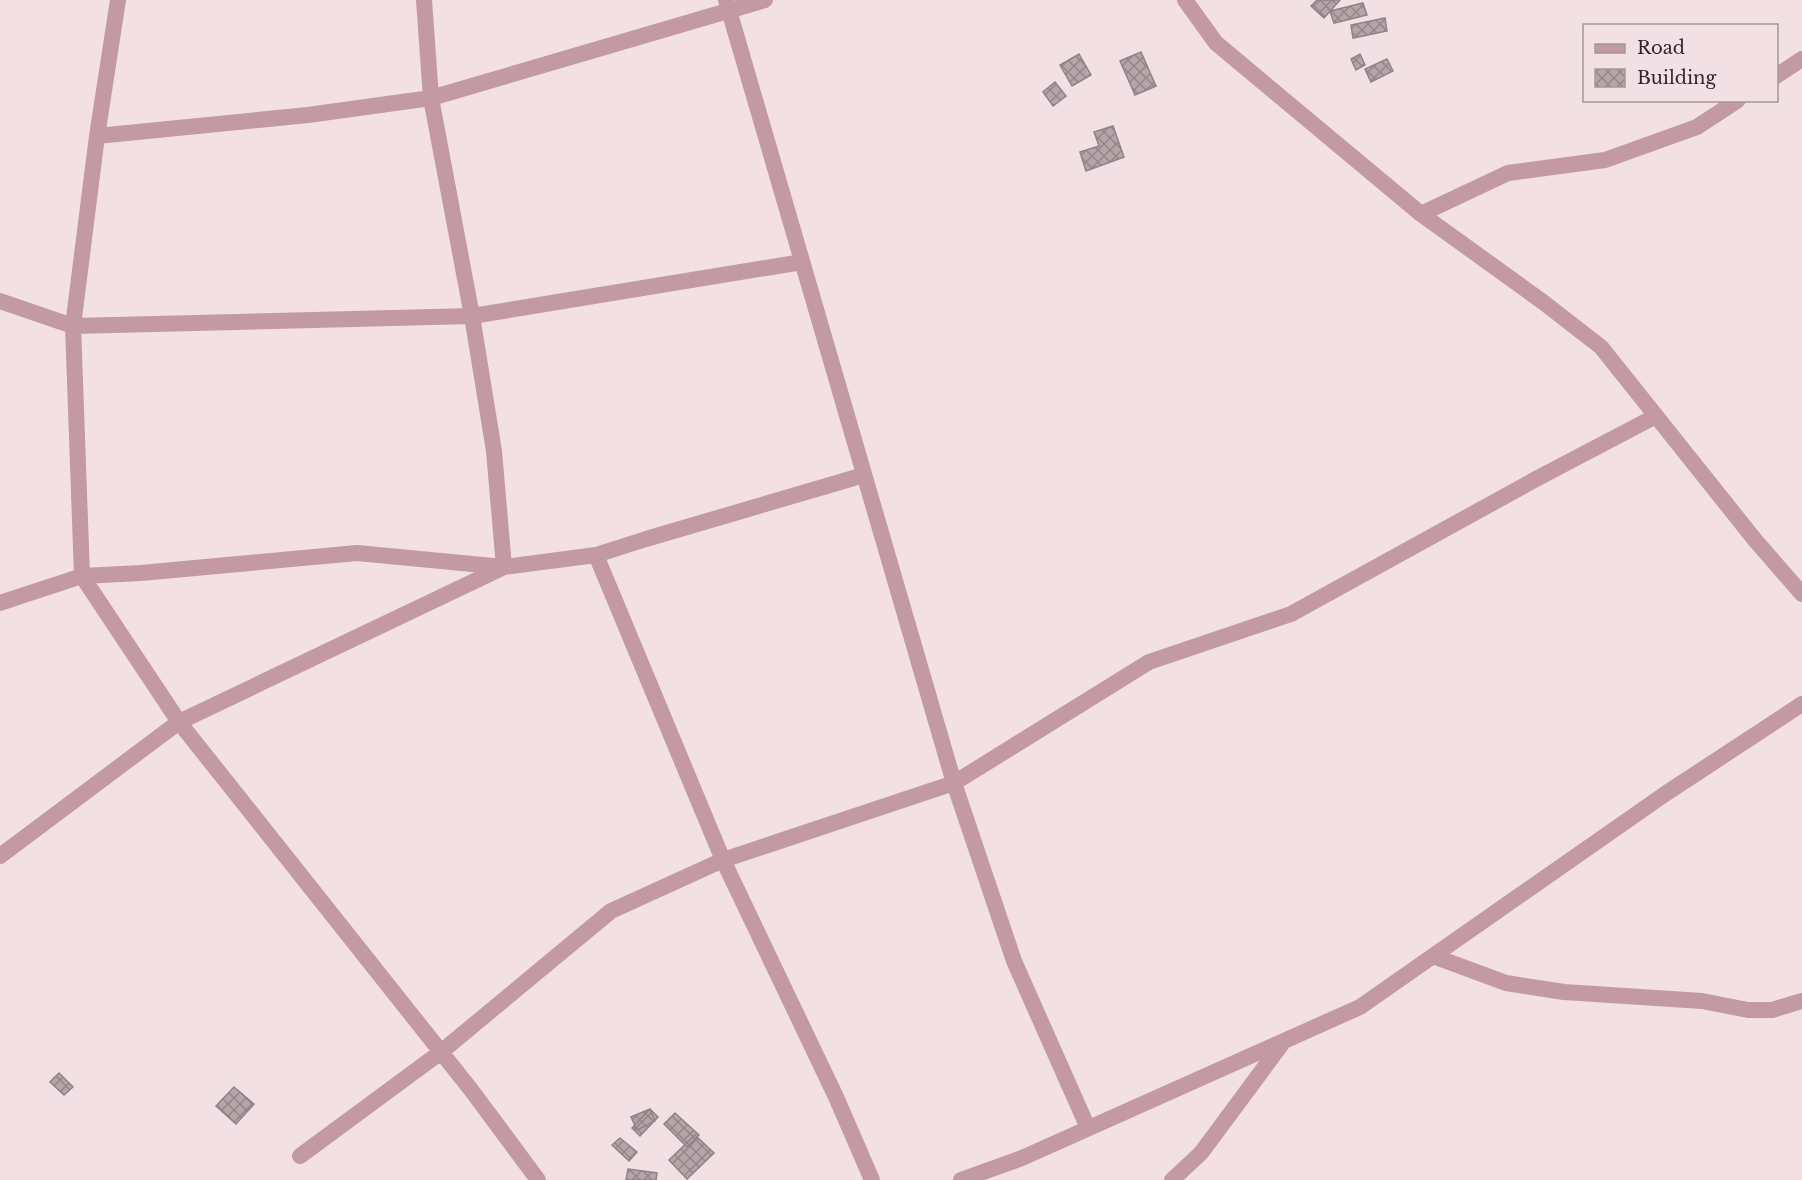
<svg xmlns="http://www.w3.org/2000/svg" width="1802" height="1180" font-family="'Libre Baskerville',serif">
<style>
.building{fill:url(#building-cross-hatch);stroke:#928286;stroke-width:1.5}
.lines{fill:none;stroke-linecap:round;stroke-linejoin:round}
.minor{stroke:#c399a3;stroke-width:16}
</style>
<defs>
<pattern id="building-cross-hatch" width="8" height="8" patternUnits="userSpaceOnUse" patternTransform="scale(1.5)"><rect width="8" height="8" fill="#b5a4a8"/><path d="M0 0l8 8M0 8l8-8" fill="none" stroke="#948689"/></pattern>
</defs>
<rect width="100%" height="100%" fill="#f2e0e4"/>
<path class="building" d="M1317 0H1340L1324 18 1311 6Z
M1363 3 1367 15 1334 23 1330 11Z
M1385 18 1387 31 1353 38 1351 25Z
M1141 52 1156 86 1135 95 1120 61Z
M1079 54 1091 75 1072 86 1060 65Z
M1360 54 1365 65 1356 70 1351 59Z
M1387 59 1393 71 1371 82 1365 69Z
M1055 82 1066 96 1053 106 1043 92Z
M1113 126 1124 157 1086 171 1080 152 1099 146 1094 132Z
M59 1073 73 1087 64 1095 50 1082Z
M234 1087 254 1104 236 1124 216 1106Z
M650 1109 655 1121 637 1130 631 1117Z
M650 1109 658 1117 640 1136 632 1128Z
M675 1113 699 1135 687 1147 664 1124Z
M695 1135 714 1153 687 1179 669 1160Z
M620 1138 637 1152 629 1161 612 1145Z
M628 1169 657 1173 656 1180H626Z"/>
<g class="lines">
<path class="minor" d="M118 0 97 136 73 326 82 576 179 722 472 1091 538 1180
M726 0 954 783 1014 961 1088 1128
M1185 0 1216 43 1421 214 1543 302 1601 347 1755 540 1802 594
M1776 76 1802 59
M97 136 308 115 431 98 765 0
M1421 214 1508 173 1605 160 1697 127 1738 100
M0 301 73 326 472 316 802 262
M596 555 723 860 836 1097 872 1180
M0 603 82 576 141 573 357 553 504 567 494 451 472 316 431 98 424 0
M0 856 179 722 504 567 596 555 646 539 864 475
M1433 956 1506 983 1564 992 1702 1001 1748 1010H1772L1802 1001
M300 1156 441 1052 611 911 723 860 954 783 1149 662 1291 614 1536 479 1656 416
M961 1180 1022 1158 1360 1007 1665 794 1802 704
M1172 1180 1201 1153 1284 1041"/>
</g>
<rect x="1583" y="24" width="195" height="78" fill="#f2e0e4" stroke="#a49699" stroke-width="1.5"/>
<rect x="1595" y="44" width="30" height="9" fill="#c399a3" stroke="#a49699" stroke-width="1.5"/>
<text x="1637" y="54" font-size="18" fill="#2e2729">Road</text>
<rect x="1595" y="69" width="30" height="18" fill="url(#building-cross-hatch)" stroke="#a49699" stroke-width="1.5"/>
<text x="1637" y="84" font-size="18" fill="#2e2729">Building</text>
</svg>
